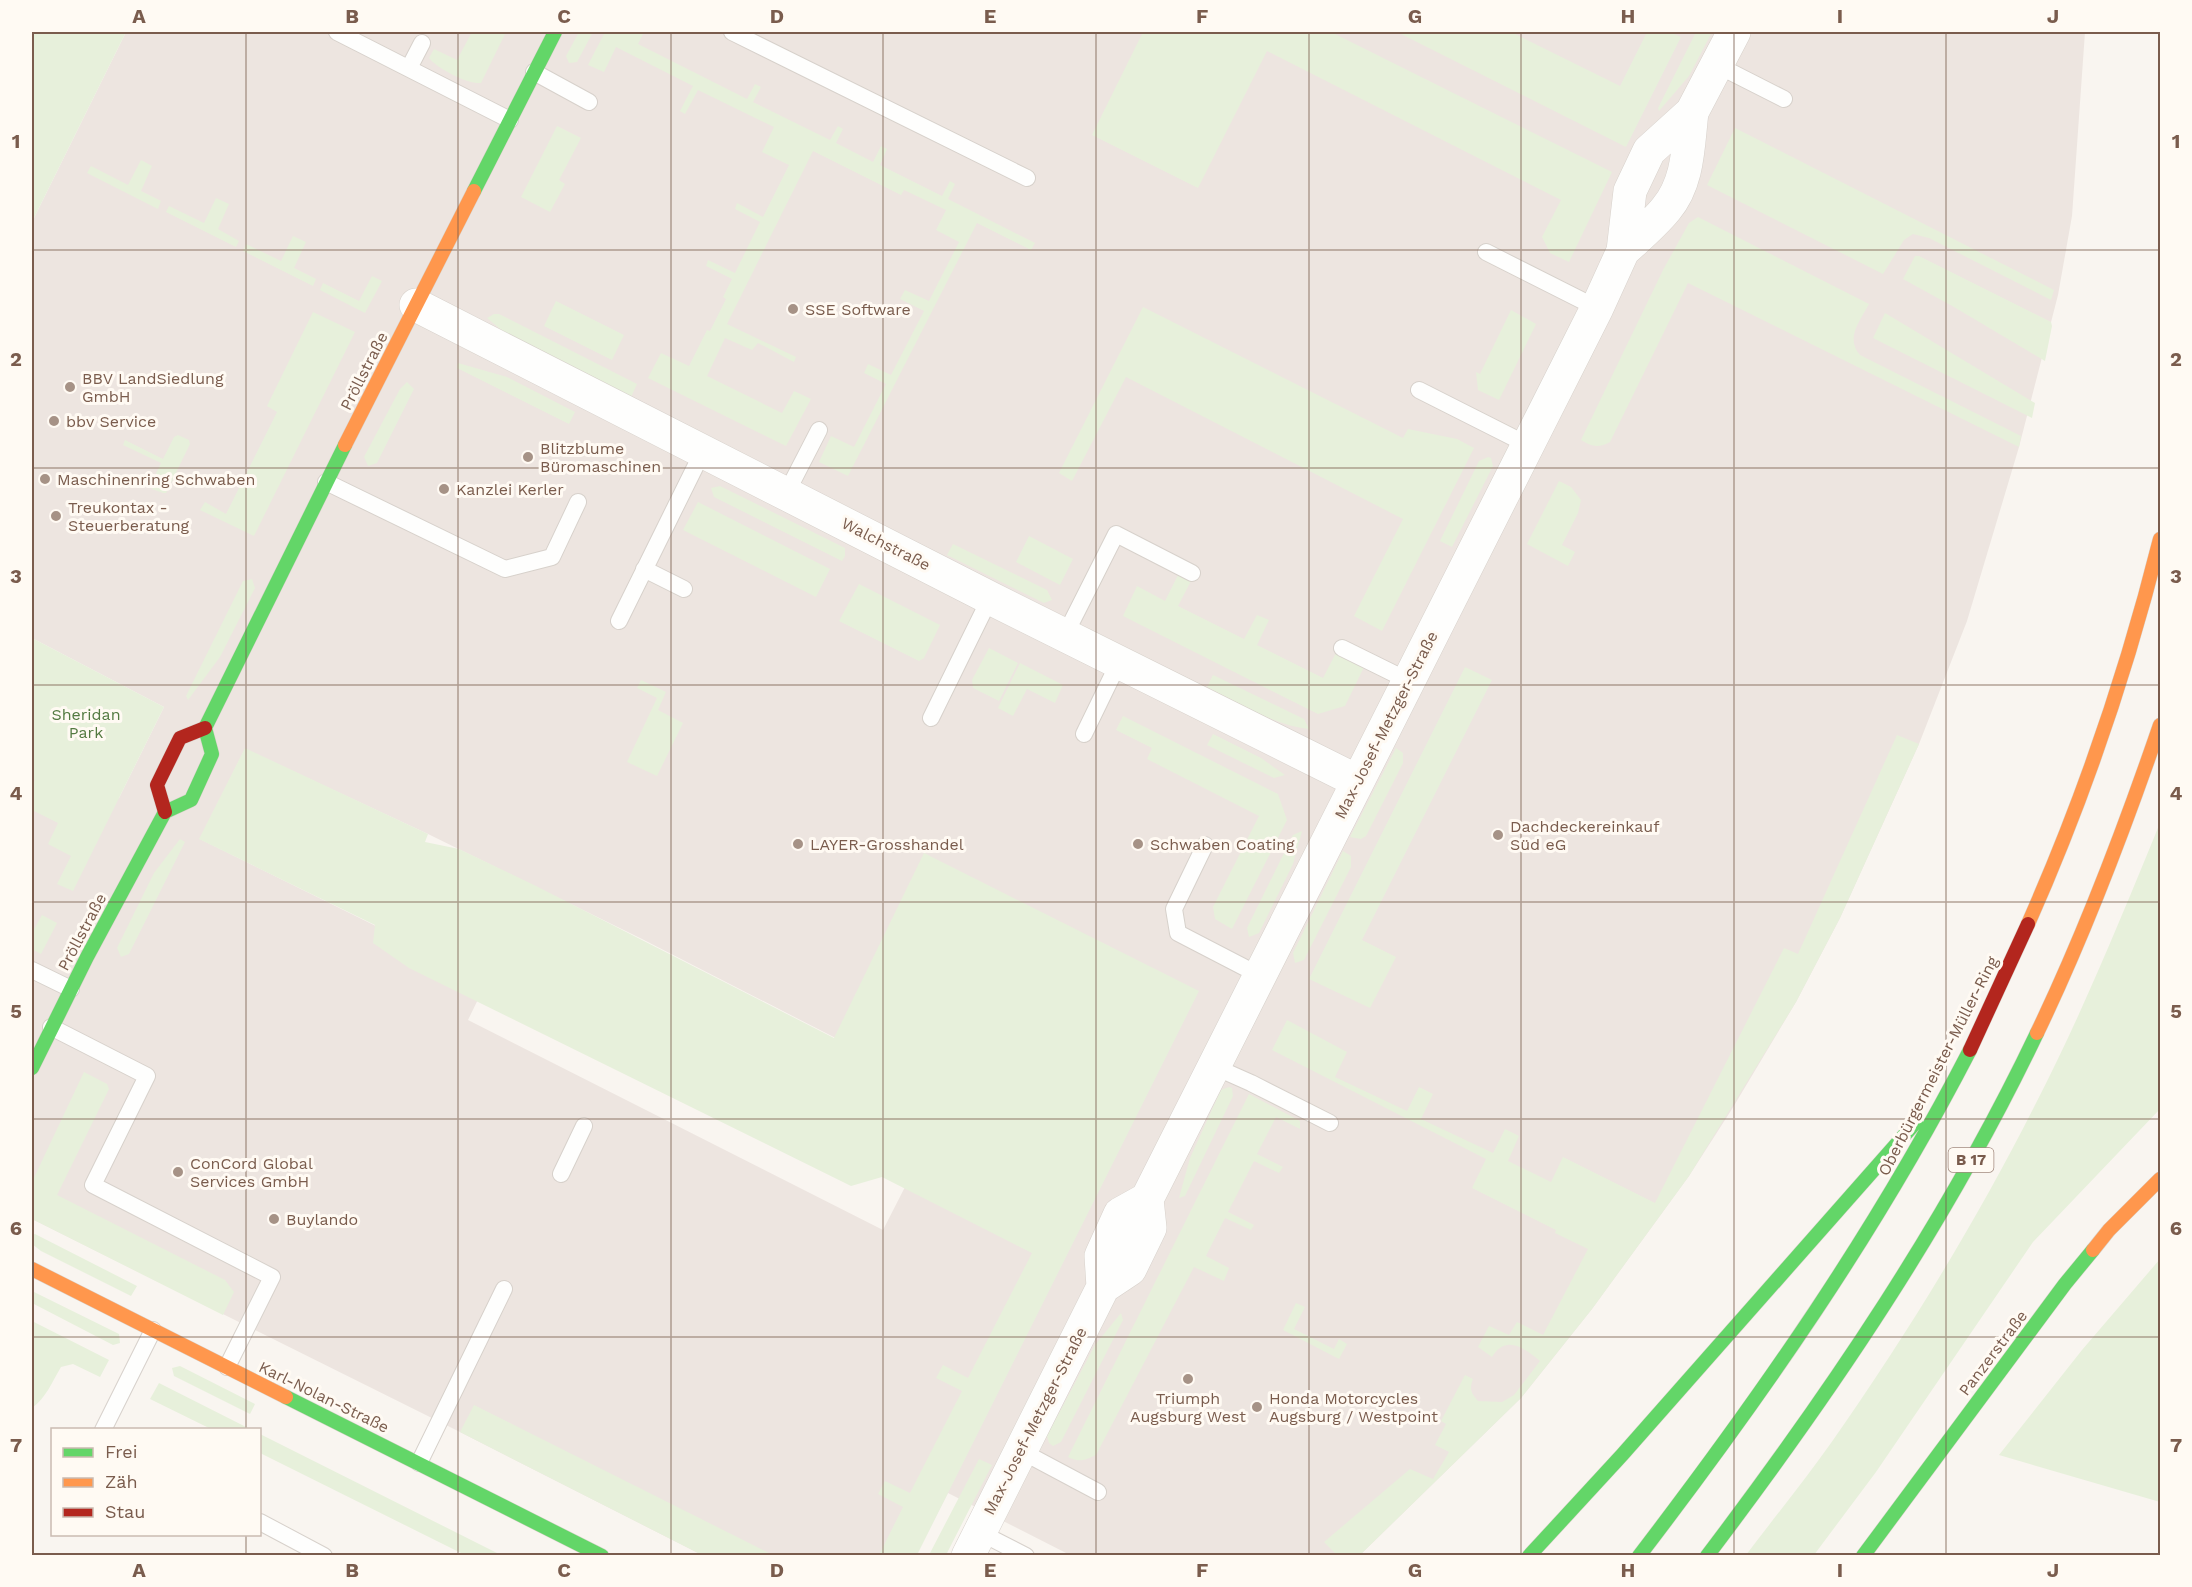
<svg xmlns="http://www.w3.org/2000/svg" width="2192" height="1587" font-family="'Work Sans',sans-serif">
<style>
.industrial{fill:#ede5e0;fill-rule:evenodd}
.green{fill:#e7f0db}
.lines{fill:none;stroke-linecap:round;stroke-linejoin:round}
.lane-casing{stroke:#d7d1cb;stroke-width:18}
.street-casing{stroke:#d7d1cb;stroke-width:34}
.fast-casing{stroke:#d9d2cb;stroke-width:15}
.slow-casing{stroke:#d9d2cb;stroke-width:15}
.jam-casing{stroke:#d9d2cb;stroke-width:15}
.lane{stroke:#fefefd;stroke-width:16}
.street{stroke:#fefefd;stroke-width:33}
.fast{stroke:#63d668;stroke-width:14}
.slow{stroke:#ff974d;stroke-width:14}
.jam{stroke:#b3261e;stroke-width:14}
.grid{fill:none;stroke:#7a5c4d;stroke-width:1.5;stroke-opacity:0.55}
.poi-dot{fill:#a69286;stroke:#fffaf3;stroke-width:2}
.labels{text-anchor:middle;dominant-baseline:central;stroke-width:6;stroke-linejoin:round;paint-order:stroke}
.shield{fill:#fffaf3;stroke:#a28b7f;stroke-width:1.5}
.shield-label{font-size:15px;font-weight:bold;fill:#7a5c4d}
.poi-label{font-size:16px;fill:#7a5c4d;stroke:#fffaf3;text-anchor:start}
.street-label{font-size:16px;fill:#7a5c4d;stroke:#fffaf3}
.park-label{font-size:16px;fill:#537a41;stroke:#fffaf3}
.neatline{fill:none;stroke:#7a5c4d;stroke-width:2}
.grid-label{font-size:20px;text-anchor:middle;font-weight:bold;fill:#7a5c4d}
</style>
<rect width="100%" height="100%" fill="#f9f5f0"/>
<path class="industrial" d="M126 32H2085L2072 216 2058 295 2019 447 1967 621 1919 744 1840 918 1796 1002 1732 1109 1689 1176 1592 1309 1521 1398 1360 1555H1070L948 1493 916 1555H702L460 1432 32 1219V753L119 798 164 707 32 638V222ZM245 749 428 834 642 939 951 1097 883 1230 468 1020 487 981 200 839Z"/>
<path class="green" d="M32 32H126L32 222Z
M472 32H506L481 83C467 84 438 69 429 58L434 49 457 60Z
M579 32H593L577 62 569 63 566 56Z
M605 32H644L638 44 747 99 755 84 761 87 753 102 830 140 838 126 843 129 836 143 873 162 881 146 887 149 880 165 942 196 950 181 955 184 948 199 1035 243 1031 250 977 223 848 476 819 462 831 436 854 447 886 384 864 373 868 364 891 375 924 311 900 299 905 290 929 301 959 242 936 230 946 210 904 190 901 195 813 151 727 324 796 357 794 362 758 343 752 350 725 338 707 376 782 413 794 391 811 399 786 446 648 378 661 353 689 366 707 330 710 331 726 299 723 297 732 279 706 266 708 260 735 273 760 222 735 209 737 203 763 217 789 165 762 152 774 127 698 90 685 114 680 111 693 86 616 47 604 72 588 65Z
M1143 32H1331L1612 172 1569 262 1550 253 1542 237 1561 200 1267 51 1198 188 1092 135Z
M1397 32H1511L1620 86 1647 32H1669L1681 37 1626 147Z
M1696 32H1712L1689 76 1659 111 1658 108Z
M557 126 581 138 559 180 565 184 550 212 521 197Z
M1735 128 2054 290 2051 300 1929 238 1913 234 1904 240 1883 274 1707 185Z
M141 160 152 166 141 191 161 201 158 209 87 173 91 166 128 185Z
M216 198 229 204 218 229 239 241 236 247 166 212 169 206 204 223Z
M1698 217 1869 304C1860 321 1845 338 1860 355L2021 436 2019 447 1688 283 1610 442C1599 448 1592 447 1581 440L1663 270 1689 223Z
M293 236 306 242 294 268 316 279 313 286 243 251 246 244 281 261Z
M1915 256H1919L2051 322 2052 326 2045 361 1954 307 1903 279Z
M372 276 382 281 365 313 320 290 323 283 359 301Z
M556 301 624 335 612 360 544 326Z
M1143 307 1403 438 1408 429 1457 439 1474 448 1382 631 1354 616 1403 519 1126 377 1072 481 1059 473Z
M1511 310 1536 324 1499 400 1478 390 1476 372 1480 374Z
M313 312 355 332 254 536 200 510 205 502 226 514 277 412 267 406Z
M1885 313 2035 403 2032 418 1873 338Z
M494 314H499L637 384 631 397 505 333 487 318Z
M458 363 507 377 575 412 569 424 457 368Z
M407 382 414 389 377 463 368 466 364 457 400 389Z
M178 435 189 440 190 444 166 493H163L152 489 151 484 161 463 123 445 125 440 163 459 174 437Z
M1488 457 1491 458 1493 466 1452 547 1440 541 1479 461Z
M1559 481 1571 487 1581 500 1578 513 1562 545 1575 552 1568 566 1527 544Z
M720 486 845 548V556L842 561 714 497 711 488Z
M698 502 830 569 816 597 683 530Z
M1029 536 1073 559 1060 585 1016 562Z
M953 544 1047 590 1052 600 1044 603 947 555Z
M1178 575 1191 581 1178 606 1244 639 1257 615 1269 620 1257 645 1323 678 1336 653 1364 667 1345 706 1318 714 1123 616 1137 586 1165 601Z
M252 579 255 588 220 657 188 700 186 696 243 581Z
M859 584 940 625 924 658 919 661 839 621Z
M32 638 164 707 73 891 57 884 71 856 48 844 58 823 32 810V786L35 780 32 778Z
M989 648 1018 663 999 701 973 688 972 680Z
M1020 663 1063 685 1055 703 1027 689 1013 716 998 708Z
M1465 667 1492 680 1362 940 1396 957 1370 1008 1309 979Z
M1213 675 1304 719 1309 729C1273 725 1239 703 1207 687Z
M641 680 666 692 658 710 683 723 657 776 627 762 657 698 637 688Z
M1123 716 1278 794 1287 820 1232 929 1215 919 1213 907 1259 816 1147 759 1152 748 1116 730Z
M1213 734 1261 758 1285 775 1274 778 1207 745Z
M1897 735 1919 744 1840 918 1796 1002 1689 1176 1592 1309 1521 1398 1360 1555H1337L1324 1542 1410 1469 1433 1479 1449 1452 1435 1445 1446 1424 1441 1421 1465 1375 1473 1379C1469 1389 1471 1393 1478 1401L1502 1402 1514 1395 1540 1361C1524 1348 1506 1334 1492 1357L1478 1347 1489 1326 1509 1335 1517 1322 1543 1335 1588 1249 1555 1233 1556 1230 1472 1188 1486 1159 1272 1050 1287 1020 1347 1052 1335 1077 1407 1111 1419 1087 1433 1094 1421 1119 1493 1153 1505 1129 1519 1136 1508 1161 1551 1182 1563 1157 1655 1203 1784 948 1798 954Z
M245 748 428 834 425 842 459 849 536 886 834 1038 924 853 1199 991 917 1555H879L903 1507 878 1494 885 1481 910 1493 962 1391 936 1378 943 1365 968 1378 1032 1253 882 1177 851 1186 409 968 373 943 375 925 199 839Z
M1396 748 1403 753V763L1366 836 1361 839 1350 837Z
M2160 823V1109L2033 1242 1876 1472 1814 1555H1746C1774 1518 1804 1481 1831 1443 1906 1336 1976 1222 2035 1105 2082 1014 2121 918 2160 823Z
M1302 831 1293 864 1259 933 1249 937 1247 928 1293 835Z
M180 839 185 842 129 954 121 957 117 948 154 873Z
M1343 851 1351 856V867L1304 960 1295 963 1293 953Z
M42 915 57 923 41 954 32 949V933Z
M84 1072 107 1084 109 1089 57 1195 225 1280 234 1292 223 1315 32 1219V1182Z
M1229 1087 1232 1088 1233 1096 1185 1196 1179 1198 1190 1158 1221 1090Z
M1249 1094 1300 1121V1129L1276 1117 1257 1154 1283 1167 1279 1173 1254 1161 1228 1212 1254 1225 1251 1230 1225 1218 1206 1256 1229 1268 1224 1281 1194 1267 1096 1455C1085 1460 1080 1463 1068 1457Z
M35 1234 137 1286 131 1296 41 1251 32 1244V1235Z
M2160 1259V1502L1999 1455 2082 1350Z
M32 1291 119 1334 120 1343 113 1345 32 1303Z
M1296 1303 1305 1307 1294 1329 1334 1349 1339 1339 1347 1344 1339 1359 1283 1330Z
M1121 1313 1123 1320 1061 1442 1053 1446 1049 1443 1047 1436 1095 1345Z
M32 1321 109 1360 100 1377 73 1364 61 1367C52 1382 46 1398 32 1408Z
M180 1366 255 1404 250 1414 174 1376 172 1368Z
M159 1383 250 1429H211L150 1399Z
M474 1405 773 1555H702L460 1432Z
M260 1434 501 1555H465L260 1453Z
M979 1459 992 1465 946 1555H929Z"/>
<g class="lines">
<g class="lane-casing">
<path id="lane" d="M337 32 510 120
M732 32 1027 178
M1717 65 1784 99
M409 68 422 43
M534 72 589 102
M1486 252 1597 308
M1419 390 1528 445
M326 482 505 569 552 557 578 502
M786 494 819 430
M644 569 684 589
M619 621 703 451
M1065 635 1116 534 1192 573
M1342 648 1409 681
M931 718 990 598
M1084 734 1119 662
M1205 845 1174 909 1178 933 1259 975
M32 970 71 989
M51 1027 147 1076 93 1185 272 1277 227 1367
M1215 1067 1251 1083 1330 1123
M561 1174 584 1126
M103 1430 153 1330
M1021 1451 1098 1492
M419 1463 504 1289
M260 1522 324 1556
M979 1532 1026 1556"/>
</g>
<g class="street-casing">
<path id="street" d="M1623 251C1637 238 1654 224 1666 209 1689 182 1688 145 1692 112
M416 305 990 598 1357 781
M1103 1287 1101 1256 1120 1214 1147 1199
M968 1556 1103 1287 1130 1269 1150 1228 1147 1199 1597 308 1623 251 1630 191 1640 170 1649 151 1692 112 1734 32"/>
</g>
<g class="fast-casing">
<path id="fast" d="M474 191 555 32
M32 1068 87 957 165 812 191 800 212 754 205 728 345 445
M286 1397 602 1556
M1529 1556 1622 1455 1916 1122
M1639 1556C1763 1394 1876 1232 1970 1050
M1707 1556C1832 1391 1948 1220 2037 1033
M1863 1556 2065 1284 2093 1250"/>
</g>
<g class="slow-casing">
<path id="slow" d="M345 445 474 191
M2028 924C2083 800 2127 671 2160 539
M2037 1033C2085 933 2124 830 2160 725
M2093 1250 2109 1230 2160 1179
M32 1269 286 1397"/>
</g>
<g class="jam-casing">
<path id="jam" d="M165 812 157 785 180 738 205 728
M1970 1050 2028 924"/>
</g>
<use href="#lane" class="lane"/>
<use href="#street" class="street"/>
<use href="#fast" class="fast"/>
<use href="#slow" class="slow"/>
<use href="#jam" class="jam"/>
</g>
<path class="grid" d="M246 32V1430M458 32V1556M671 32V1556M883 32V1556M1096 32V1556M1309 32V1556M1521 32V1556M1734 32V1556M1946 32V1556M32 250H2160M32 468H2160M32 685H2160M32 902H2160M32 1119H2160M32 1337H2160M246 1534V1556"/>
<g class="poi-dot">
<circle cx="793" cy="309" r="6"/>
<circle cx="70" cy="387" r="6"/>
<circle cx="54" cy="421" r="6"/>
<circle cx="528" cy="457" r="6"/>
<circle cx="45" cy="479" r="6"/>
<circle cx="444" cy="489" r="6"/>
<circle cx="56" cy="516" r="6"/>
<circle cx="1498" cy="835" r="6"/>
<circle cx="798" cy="844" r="6"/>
<circle cx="1138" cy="844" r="6"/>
<circle cx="178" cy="1172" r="6"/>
<circle cx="274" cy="1219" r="6"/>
<circle cx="1188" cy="1379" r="6"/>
<circle cx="1257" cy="1407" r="6"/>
</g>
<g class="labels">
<rect class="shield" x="1948.5" y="1148" width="45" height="24" rx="4.5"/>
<g class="shield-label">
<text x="1971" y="1160">B 17</text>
</g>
<g class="poi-label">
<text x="805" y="309">SSE Software</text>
<text x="82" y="378">BBV LandSiedlung<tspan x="82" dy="18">GmbH</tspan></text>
<text x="66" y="421">bbv Service</text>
<text x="540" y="448">Blitzblume<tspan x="540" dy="18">Büromaschinen</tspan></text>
<text x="57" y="479">Maschinenring Schwaben</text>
<text x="456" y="489">Kanzlei Kerler</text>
<text x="68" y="507">Treukontax -<tspan x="68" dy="18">Steuerberatung</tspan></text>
<text x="1510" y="826">Dachdeckereinkauf<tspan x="1510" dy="18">Süd eG</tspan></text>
<text x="810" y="844">LAYER-Grosshandel</text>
<text x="1150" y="844">Schwaben Coating</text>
<text x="190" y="1163">ConCord Global<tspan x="190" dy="18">Services GmbH</tspan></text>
<text x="286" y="1219">Buylando</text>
<text x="1188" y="1398" text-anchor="middle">Triumph<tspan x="1188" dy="18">Augsburg West</tspan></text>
<text x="1269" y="1398">Honda Motorcycles<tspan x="1269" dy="18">Augsburg / Westpoint</tspan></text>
</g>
<g class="street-label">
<text transform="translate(364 371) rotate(-63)">Pröllstraße</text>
<text transform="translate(886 544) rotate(27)">Walchstraße</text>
<text transform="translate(1386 725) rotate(-63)">Max-Josef-Metzger-Straße</text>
<text transform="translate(82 932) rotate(-62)">Pröllstraße</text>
<text transform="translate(1938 1066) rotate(-63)">Oberbürgermeister-Müller-Ring</text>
<text transform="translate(1993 1353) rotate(-53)">Panzerstraße</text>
<text transform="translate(324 1397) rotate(26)">Karl-Nolan-Straße</text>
<text transform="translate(1035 1421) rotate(-63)">Max-Josef-Metzger-Straße</text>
</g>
<g class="park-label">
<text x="86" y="714">Sheridan<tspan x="86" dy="18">Park</tspan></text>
</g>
</g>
<rect width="2192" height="1587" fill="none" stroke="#fffaf3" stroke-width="66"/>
<rect x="51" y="1428" width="210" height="108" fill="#fffaf3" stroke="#cabbb1" stroke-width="1.5"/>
<rect x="63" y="1448" width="30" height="9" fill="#63d668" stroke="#cabbb1" stroke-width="1.5"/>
<text x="105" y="1458" font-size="18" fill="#7a5c4d">Frei</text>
<rect x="63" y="1478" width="30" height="9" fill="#ff974d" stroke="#cabbb1" stroke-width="1.5"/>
<text x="105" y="1488" font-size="18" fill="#7a5c4d">Zäh</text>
<rect x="63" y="1508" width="30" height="9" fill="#b3261e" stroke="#cabbb1" stroke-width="1.5"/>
<text x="105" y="1518" font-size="18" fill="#7a5c4d">Stau</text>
<rect x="33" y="33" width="2126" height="1521" class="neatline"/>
<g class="grid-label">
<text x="139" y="23">A</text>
<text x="352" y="23">B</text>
<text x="564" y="23">C</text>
<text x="777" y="23">D</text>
<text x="990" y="23">E</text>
<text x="1202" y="23">F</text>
<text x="1415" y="23">G</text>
<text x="1628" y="23">H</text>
<text x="1840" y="23">I</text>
<text x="2053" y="23">J</text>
<text x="16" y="148">1</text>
<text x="2176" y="148">1</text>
<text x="16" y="366">2</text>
<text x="2176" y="366">2</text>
<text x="16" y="583">3</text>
<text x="2176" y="583">3</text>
<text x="16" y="800">4</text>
<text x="2176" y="800">4</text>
<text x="16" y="1018">5</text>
<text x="2176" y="1018">5</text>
<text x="16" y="1235">6</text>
<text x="2176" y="1235">6</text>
<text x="16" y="1452">7</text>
<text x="2176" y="1452">7</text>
<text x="139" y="1577">A</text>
<text x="352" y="1577">B</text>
<text x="564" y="1577">C</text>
<text x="777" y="1577">D</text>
<text x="990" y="1577">E</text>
<text x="1202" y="1577">F</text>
<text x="1415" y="1577">G</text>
<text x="1628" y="1577">H</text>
<text x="1840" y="1577">I</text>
<text x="2053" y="1577">J</text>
</g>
</svg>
